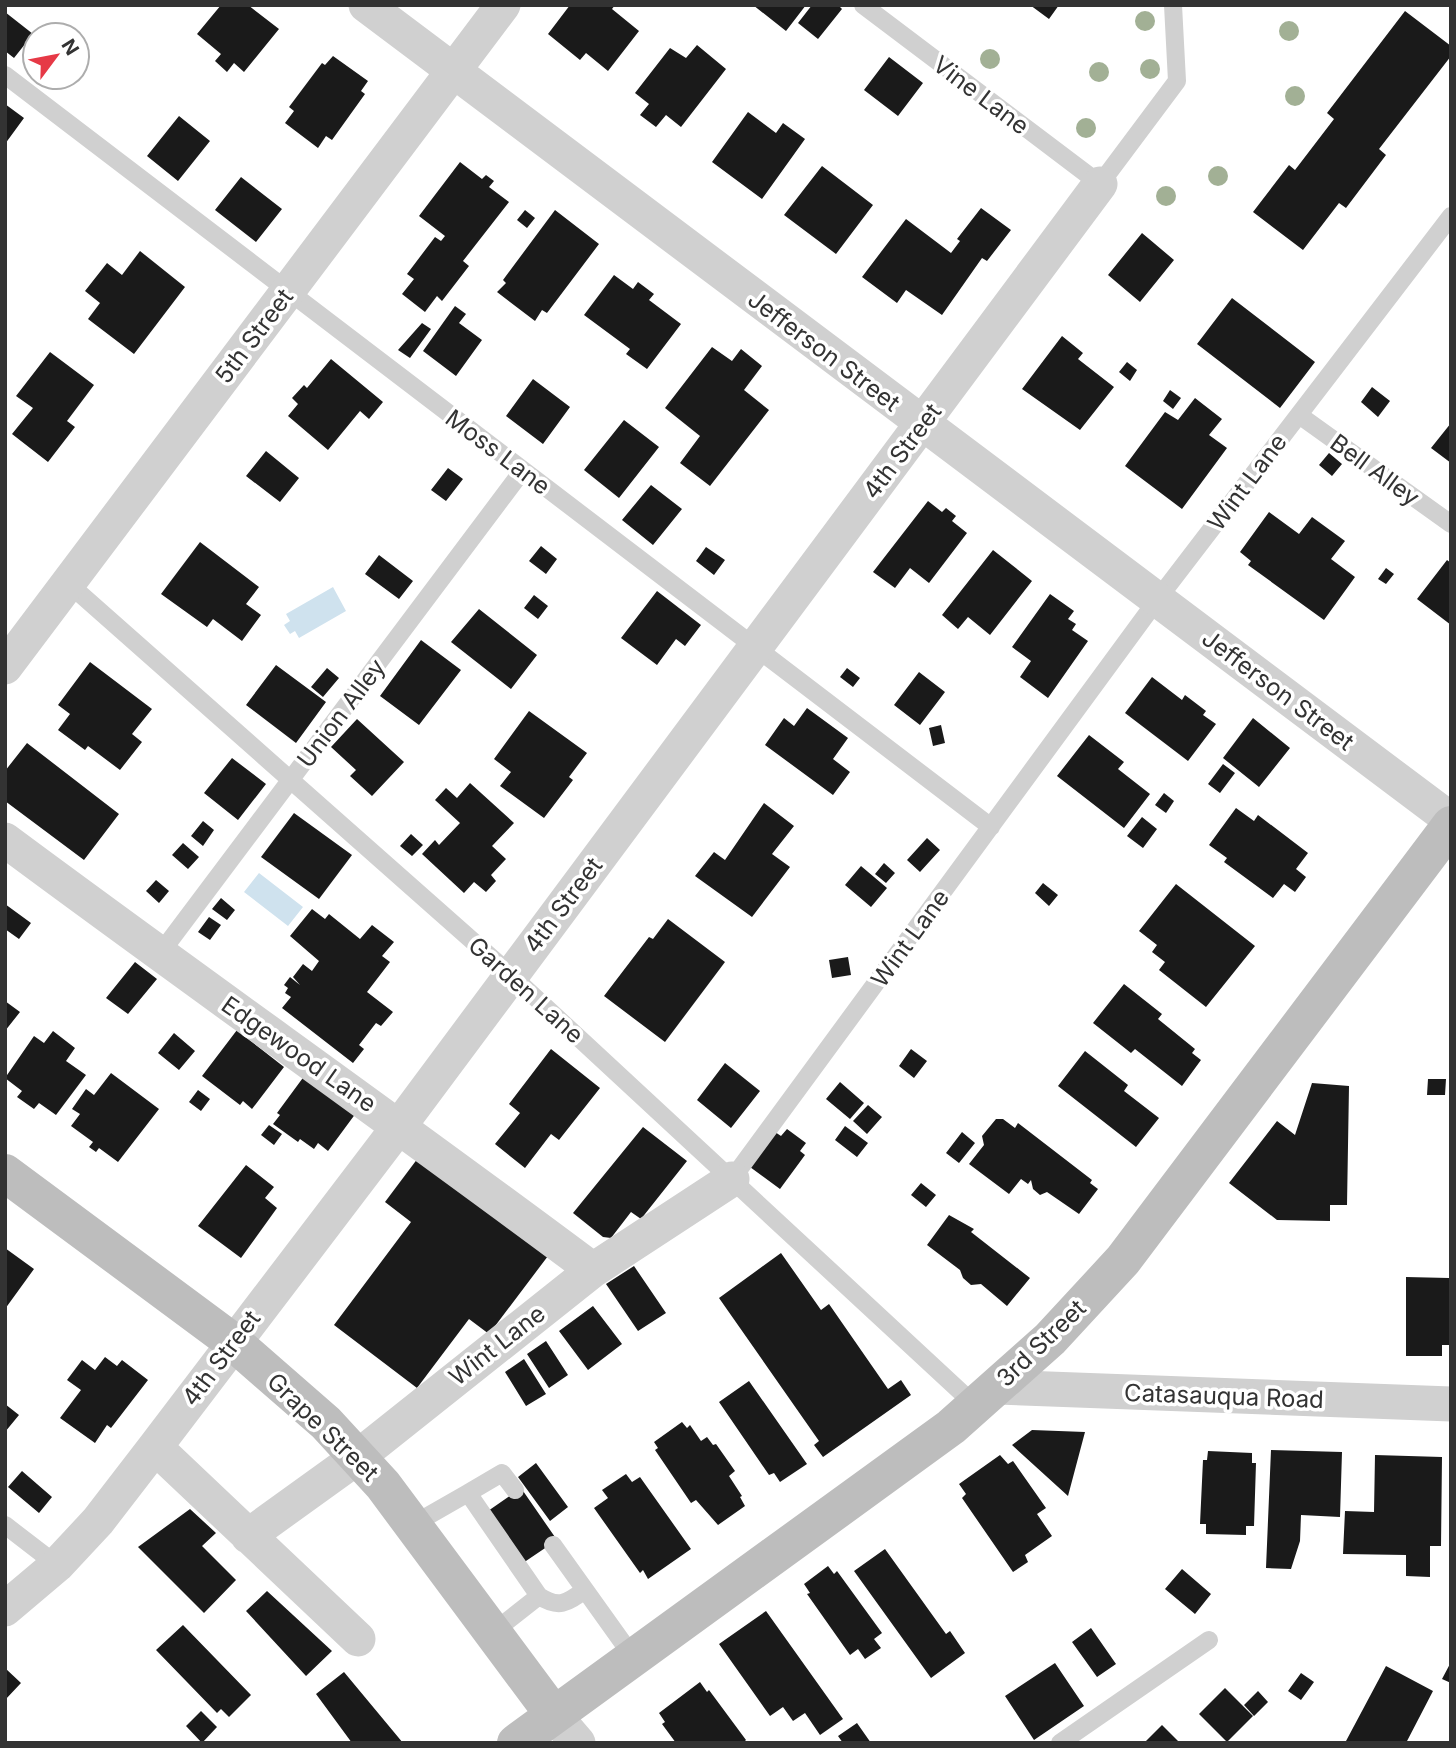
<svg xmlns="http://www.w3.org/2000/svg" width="1456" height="1748" font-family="Inter,sans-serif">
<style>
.water{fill:#cfe2ee}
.building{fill:#1a1a1a}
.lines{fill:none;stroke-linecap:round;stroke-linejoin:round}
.lane{stroke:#d0d0d0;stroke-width:18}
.street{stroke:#d0d0d0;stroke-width:35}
.secondary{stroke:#bdbdbd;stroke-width:38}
.tree{fill:#a2b095}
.labels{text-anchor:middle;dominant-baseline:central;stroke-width:7;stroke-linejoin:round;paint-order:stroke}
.street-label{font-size:24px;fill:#333;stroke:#fff}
</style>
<rect width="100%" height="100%" fill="#fff"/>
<path class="water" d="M333 587 346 611 299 638 295 631 290 634 284 625 290 621 286 614Z
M259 873 303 907 288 926 244 892Z"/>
<path class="building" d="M221 5H248L279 29 244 72 234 63 227 72 215 61 221 54 197 34Z
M570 5H615L612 9 639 31 608 71 586 53 580 60 548 34Z
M753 5H806L786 31Z
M812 5H838L842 9 818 39 798 23Z
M1030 5H1059L1049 19Z
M1405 11 1451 46V56L1379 149 1386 155 1346 208 1339 203 1303 250 1253 212 1289 165 1295 170 1334 119 1327 113Z
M5 12 33 34 14 58 5 51Z
M697 45 726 69 681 127 666 115 656 127 640 115 649 104 635 93 670 48 686 58Z
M333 56 368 81 361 91 365 94 332 140 326 136 318 148 285 123 294 111 289 107 322 63 325 65Z
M889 57 923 83 898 116 864 90Z
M5 104 24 118 5 144Z
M748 112 776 133 783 123 805 139 762 199 712 162Z
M179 116 210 141 178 181 147 156Z
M460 162 482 179 486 175 494 181 489 187 509 202 463 261 469 266 442 301 437 296 425 312 402 294 414 279 407 274 435 237 441 241 445 236 419 216Z
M822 166 873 205 836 254 784 215Z
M241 177 282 209 256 242 215 210Z
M981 208 1011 230 987 261 982 258 942 315 906 290 897 303 862 277 906 219 951 253 960 241 957 239Z
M525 210 535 218 527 228 517 220Z
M555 210 599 244 547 313 542 310 535 321 497 292 506 283 503 280Z
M1142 233 1174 260 1140 302 1108 275Z
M140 251 185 287 134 354 88 319 100 303 85 291 107 263 122 275Z
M614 275 633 289 638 282 654 294 649 300 681 324 647 369 626 354 630 349 584 315Z
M1232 298 1315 362 1280 408 1197 344Z
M455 306 466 314 459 323 482 340 456 376 423 351Z
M422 323 431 329 410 358 398 350Z
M1062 336 1083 353 1078 359 1114 387 1080 430 1022 389Z
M712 347 732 361 741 349 762 366 744 390 769 410 710 486 680 463 700 436 665 408Z
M50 352 94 385 67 421 75 427 48 462 12 434 33 408 16 396Z
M331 359 383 402 369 419 360 411 328 450 288 416 298 404 292 398 304 385 307 388Z
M1127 362 1137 370 1130 381 1119 372Z
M533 379 570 407 543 444 506 416Z
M1372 387 1390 401 1378 417 1361 402Z
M1170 390 1181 398 1173 409 1163 401Z
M1195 398 1222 419 1209 435 1227 448 1182 509 1125 466 1165 412 1178 420Z
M624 420 659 447 619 498 584 470Z
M1451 423V463L1431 448Z
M266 451 299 478 280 502 246 476Z
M1329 453 1342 464 1332 476 1319 465Z
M448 468 463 479 446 501 431 490Z
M651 485 682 509 653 545 622 520Z
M928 501 942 512 946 508 956 516 952 521 967 533 929 583 910 568 895 588 873 572Z
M1269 512 1299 534 1312 517 1345 541 1331 559 1355 577 1324 620 1248 565 1251 561 1240 552Z
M200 542 259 587 246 604 261 615 242 641 213 619 207 627 161 594Z
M541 546 557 559 546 574 529 561Z
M706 547 725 560 714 575 696 561Z
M993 550 1032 581 990 635 968 617 958 629 942 615Z
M379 555 413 581 399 599 365 574Z
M1447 560 1451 563V625L1417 599Z
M1386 568 1394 574 1386 584 1378 579Z
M657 591 701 625 685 646 676 639 657 665 621 638Z
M1050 594 1074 611 1068 619 1076 624 1072 630 1088 641 1048 698 1020 677 1031 661 1012 647Z
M534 595 548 606 538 619 524 608Z
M479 609 537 655 511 689 451 642Z
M421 640 461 670 419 725 380 696Z
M90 662 152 709 132 734 142 742 120 770 88 746 85 750 58 730 70 714 58 705Z
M276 665 326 702 296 743 246 705Z
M327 668 339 678 323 697 311 687Z
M847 668 860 678 853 687 840 677Z
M919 672 945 692 920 725 894 705Z
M1152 677 1182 700 1185 695 1206 711 1203 715 1216 724 1188 761 1125 713Z
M807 708 848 738 833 759 850 772 833 795 765 745 784 718 794 726Z
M529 711 587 753 569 777 573 780 544 818 500 786 511 772 494 759Z
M1253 718 1290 748 1259 787 1223 758Z
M357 719 404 762 372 796 350 776 356 770 331 747Z
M941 725 945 743 933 746 929 728Z
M1089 735 1124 762 1118 769 1150 794 1124 828 1057 776Z
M27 743 119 814 84 860 5 801V771Z
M232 758 266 784 238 820 204 793Z
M1223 764 1235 773 1220 793 1208 784Z
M470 783 514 823 492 846 506 859 491 875 496 881 486 892 474 882 464 893 422 854 435 840 439 845 460 823 435 800 446 788 457 798Z
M1164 793 1174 801 1166 813 1155 805Z
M764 803 794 826 772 854 790 867 752 917 695 876 714 852 725 860Z
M1236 808 1254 821 1258 815 1308 853 1296 869 1306 877 1295 892 1284 884 1273 898 1224 862 1227 858 1209 845Z
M294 813 352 855 319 899 261 857Z
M1142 817 1157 829 1143 848 1127 836Z
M203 821 214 830 203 846 191 836Z
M411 834 423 845 412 856 400 846Z
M927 838 940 850 920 872 907 860Z
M183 843 199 857 188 869 172 855Z
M884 863 895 873 886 883 875 874Z
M861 866 887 888 871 907 845 885Z
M156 880 169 891 159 903 146 891Z
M1043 883 1058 895 1049 906 1035 893Z
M1176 884 1255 946 1206 1007 1159 970 1165 962 1152 952 1157 945 1139 931Z
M221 898 235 910 227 920 212 909Z
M5 904 31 923 19 939 5 929Z
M312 909 325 919 329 914 360 939 372 925 394 942 382 956 390 962 367 992 393 1012 381 1026 376 1023 359 1045 364 1049 353 1063 282 1008 291 997 285 993 288 988 284 985 290 977 300 985 293 977 303 964 312 971 319 961 290 936Z
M209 917 221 925 210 940 198 932Z
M668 919 725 962 665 1042 604 996 649 937 653 939Z
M848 957 851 975 832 978 829 960Z
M135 962 157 979 128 1014 106 998Z
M1124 984 1162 1014 1158 1019 1195 1049 1192 1053 1201 1060 1182 1086 1135 1049 1131 1053 1093 1023Z
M5 1001 20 1012 5 1031Z
M237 1030 284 1067 252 1109 243 1101 240 1105 202 1076Z
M53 1031 75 1048 66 1061 86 1075 56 1115 39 1103 34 1109 17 1097 22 1091 5 1078 34 1036 44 1043Z
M174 1033 195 1051 179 1070 158 1053Z
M551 1049 600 1088 559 1140 551 1134 525 1168 495 1144 520 1113 509 1104Z
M911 1049 927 1061 914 1078 899 1066Z
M1085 1051 1128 1085 1124 1091 1159 1118 1136 1147 1058 1086Z
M725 1063 760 1091 731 1128 697 1100Z
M111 1073 159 1109 118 1162 99 1148 96 1152 89 1147 93 1142 71 1126 80 1114 72 1109 86 1089 94 1095Z
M305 1075 356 1113 328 1151 318 1143 314 1149 300 1139 298 1142 273 1124 280 1115 277 1113Z
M1428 1079H1446L1445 1095H1427Z
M840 1082 864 1103 850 1119 826 1099Z
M1312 1083 1349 1086 1347 1205H1330V1221L1277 1220 1229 1183 1277 1121 1295 1135Z
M198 1090 210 1099 201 1111 189 1102Z
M868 1105 882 1117 867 1134 853 1121Z
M996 1119H1003L1015 1128 1018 1123 1092 1180 1090 1183 1098 1189 1079 1214 1047 1192 1040 1195 1033 1189 1031 1180 1028 1184 1021 1179 1009 1194 969 1164 984 1145 982 1136Z
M269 1125 282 1134 274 1145 261 1135Z
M845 1126 868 1143 857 1157 835 1140Z
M643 1127 687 1161 641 1219 631 1212 611 1238 603 1237 573 1213Z
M787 1129 806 1143 800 1151 805 1155 780 1189 750 1167 775 1132 781 1136Z
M962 1132 975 1143 959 1163 946 1153Z
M418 1158 548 1256 489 1334 469 1319 417 1388 334 1325 411 1222 385 1202Z
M246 1165 274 1187 265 1198 277 1208 241 1258 198 1226Z
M921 1183 936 1195 926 1207 911 1195Z
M949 1215 974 1229 971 1232 1030 1278 1007 1306 981 1284 971 1285 963 1278 960 1270 927 1245Z
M5 1248 34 1269 5 1309Z
M781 1253 821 1310 829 1304 888 1389 901 1380 911 1395 823 1457 814 1445 819 1441 719 1298Z
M634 1266 666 1313 638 1331 606 1284Z
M1406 1277 1449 1278V1345H1442V1356H1406Z
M593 1306 622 1344 588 1370 559 1331Z
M546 1341 568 1375 549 1388 527 1354Z
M105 1357 117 1366 122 1360 148 1380 111 1428 107 1425 95 1443 60 1418 81 1390 67 1380 82 1360 95 1370Z
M524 1359 546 1394 526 1406 505 1372Z
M749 1381 807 1464 780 1482 774 1473 769 1475 719 1402Z
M5 1404 19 1415 5 1432Z
M682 1422 687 1428 690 1425 701 1441 707 1437 713 1445 716 1444 735 1471 729 1476 742 1496 740 1497 745 1506 718 1525 696 1500 691 1503 655 1450 658 1448 654 1442Z
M1032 1430 1085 1432 1068 1496 1012 1445Z
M1271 1450 1342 1452 1340 1517 1301 1515 1300 1541 1291 1569 1266 1568Z
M1208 1451 1252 1453V1463H1256L1254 1526H1246V1535L1206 1534V1524H1200L1203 1460H1207Z
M1000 1455 1008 1464 1013 1461 1046 1508 1037 1514 1052 1536 1025 1555 1028 1562 1013 1572 962 1498 966 1494 959 1484Z
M1375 1455 1442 1457 1441 1546H1430V1577L1406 1576V1555L1343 1554 1345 1511 1374 1512Z
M536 1463 568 1507 550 1521 518 1477Z
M22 1471 52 1497 39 1513 8 1487Z
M626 1474 632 1482 640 1477 691 1549 648 1579 643 1570 640 1573 594 1508 608 1498 602 1490Z
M521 1488 557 1540 523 1563 488 1511Z
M190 1509 216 1533 202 1546 236 1580 204 1613 138 1547Z
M885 1549 946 1634 950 1631 965 1653 931 1678 854 1571Z
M828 1566 834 1574 837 1571 882 1633 874 1639 881 1648 865 1659 858 1649 850 1655 807 1594 810 1593 804 1584Z
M1182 1569 1211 1594 1195 1614 1165 1589Z
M267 1591 332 1651 306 1676 246 1611Z
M766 1611 843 1719 820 1735 805 1713 793 1721 783 1707 770 1716 719 1644Z
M183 1625 251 1695 229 1717 221 1709 217 1713 156 1650Z
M1091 1628 1116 1664 1097 1677 1072 1642Z
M1451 1662V1683L1442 1679Z
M1055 1663 1084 1706 1034 1740 1005 1696Z
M1386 1666 1433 1691 1406 1743H1348L1346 1741Z
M5 1668 21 1683 5 1700Z
M344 1672 403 1743H352L316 1694Z
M1301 1673 1314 1682 1301 1700 1288 1691Z
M700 1682 707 1692 709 1690 746 1740 743 1743H676L662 1724 665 1722 659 1713Z
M1225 1688 1253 1716 1227 1742 1199 1714Z
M1258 1691 1268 1702 1254 1716 1244 1705Z
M201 1711 217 1727 202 1743 186 1726Z
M857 1723 871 1743H843L838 1736Z
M1162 1725 1180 1743H1144Z"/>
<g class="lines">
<path class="lane" d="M863 5 1100 184 1177 81 1173 5
M5 75 991 827
M1299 415 1451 524
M68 583 511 975 976 1406
M159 955 523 470
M732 1179 1157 600 1451 216
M468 1493 502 1473 515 1490
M5 1525 57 1565
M412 1525 468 1493 539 1596 492 1633
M553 1545 633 1657
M539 1596C559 1609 567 1603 585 1590
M1060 1743 1209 1640"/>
<path class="street" d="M366 5 1451 820
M5 667 503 5
M5 840C200 985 398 1124 593 1270
M997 1387 1451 1404
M155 1447 358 1639
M248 1536 359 1456 593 1270 732 1179
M5 1609 57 1565 98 1521 155 1447 400 1125 1100 184
M554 1715 578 1743"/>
<path class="secondary" d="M5 1173 233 1342 326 1423 383 1485 554 1715
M516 1743 951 1427 1050 1339 1123 1260 1451 825"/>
</g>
<g class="tree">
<circle cx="1145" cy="21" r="10"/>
<circle cx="1289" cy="31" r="10"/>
<circle cx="990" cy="59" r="10"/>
<circle cx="1150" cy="69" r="10"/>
<circle cx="1099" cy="72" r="10"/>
<circle cx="1295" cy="96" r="10"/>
<circle cx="1086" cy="128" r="10"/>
<circle cx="1218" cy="176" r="10"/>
<circle cx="1166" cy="196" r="10"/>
</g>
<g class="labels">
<g class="street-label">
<text transform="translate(981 95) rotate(37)">Vine Lane</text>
<text transform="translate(254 336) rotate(-53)">5th Street</text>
<text transform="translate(824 351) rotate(37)">Jefferson Street</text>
<text transform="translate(902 451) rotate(-53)">4th Street</text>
<text transform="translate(498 452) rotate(37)">Moss Lane</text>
<text transform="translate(1375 470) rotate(36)">Bell Alley</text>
<text transform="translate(1247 482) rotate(-53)">Wint Lane</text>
<text transform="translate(1278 690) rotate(37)">Jefferson Street</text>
<text transform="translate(341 713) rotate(-53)">Union Alley</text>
<text transform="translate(563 905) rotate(-53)">4th Street</text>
<text transform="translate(910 938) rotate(-54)">Wint Lane</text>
<text transform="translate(526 990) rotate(42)">Garden Lane</text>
<text transform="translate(299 1054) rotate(35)">Edgewood Lane</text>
<text transform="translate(1041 1343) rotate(-44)">3rd Street</text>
<text transform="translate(497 1345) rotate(-38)">Wint Lane</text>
<text transform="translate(221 1358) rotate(-53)">4th Street</text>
<text transform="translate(1224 1396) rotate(2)">Catasauqua Road</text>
<text transform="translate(323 1427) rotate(44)">Grape Street</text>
</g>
</g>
<rect width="1456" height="1748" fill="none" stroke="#333333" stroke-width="14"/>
<g transform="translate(56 56) rotate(58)"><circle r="33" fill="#ffffff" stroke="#adadad" stroke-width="2"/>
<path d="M0-5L12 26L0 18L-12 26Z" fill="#e63946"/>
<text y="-10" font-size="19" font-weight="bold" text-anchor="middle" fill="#333333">N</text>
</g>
</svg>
